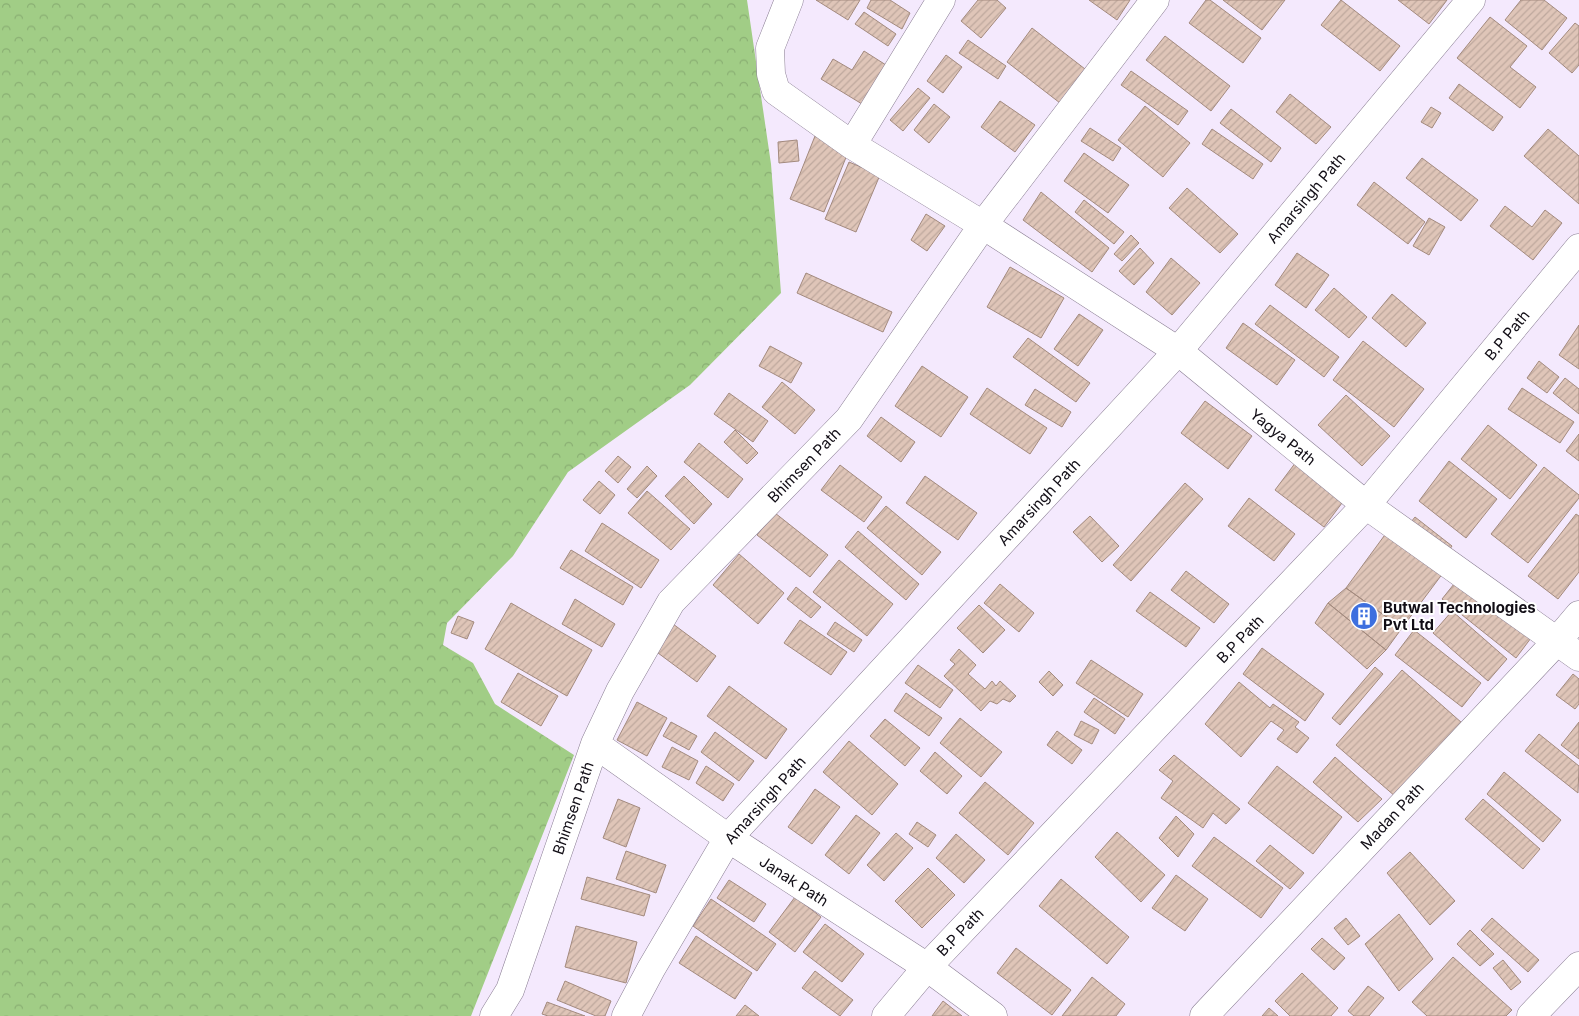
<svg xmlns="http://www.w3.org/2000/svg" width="1579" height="1016" font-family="Inter,sans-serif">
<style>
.forest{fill:url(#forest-crowns)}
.building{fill:url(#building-hatch);stroke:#a38a7e}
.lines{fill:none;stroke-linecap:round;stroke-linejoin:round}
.minor-casing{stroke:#897d92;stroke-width:29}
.minor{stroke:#fff;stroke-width:28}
.labels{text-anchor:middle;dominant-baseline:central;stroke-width:4;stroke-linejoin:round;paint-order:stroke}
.street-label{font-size:15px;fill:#110d15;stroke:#fff}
.poi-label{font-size:15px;font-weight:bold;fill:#110d15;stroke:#fff;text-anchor:start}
</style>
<defs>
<pattern id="forest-crowns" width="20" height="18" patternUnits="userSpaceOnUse" patternTransform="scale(1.25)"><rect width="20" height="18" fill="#a1cd86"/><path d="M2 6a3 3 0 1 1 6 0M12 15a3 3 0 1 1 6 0" fill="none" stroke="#8aaf73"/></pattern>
<pattern id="building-hatch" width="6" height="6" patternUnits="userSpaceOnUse" patternTransform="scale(1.25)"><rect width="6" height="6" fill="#dfc5b8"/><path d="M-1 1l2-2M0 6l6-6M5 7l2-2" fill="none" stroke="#bea89d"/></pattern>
</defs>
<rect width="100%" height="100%" fill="#f4e9fd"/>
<path class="forest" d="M0 0H747L771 164 781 293 690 385 568 472 513 556 447 623 443 645 473 663 495 704 574 755 471 1016H0Z"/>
<path class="building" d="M816 0H860L848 20Z
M871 0H890L910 13 902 29 867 8Z
M978 0H997L1006 8 981 38 961 21Z
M1089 0H1130L1117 20Z
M1206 0H1210L1261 38 1243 63 1189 23Z
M1223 0H1285L1262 30Z
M1341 0 1400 46 1380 71 1321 25Z
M1398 0H1447L1429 24Z
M1521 0H1544L1567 18 1542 50 1505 20Z
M864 12 896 34 888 46 855 24Z
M1490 17 1527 46 1510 67 1536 87 1520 108 1457 58Z
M1575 23 1579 26V65L1572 73 1549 53Z
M1032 28 1085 69 1060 103 1007 62Z
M1165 36 1230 86 1211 111 1146 60Z
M968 40 1006 66 998 79 959 53Z
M864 51 886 65 862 104 821 79 833 59 852 70Z
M946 55 962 67 943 93 927 81Z
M1131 71 1188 111 1178 125 1121 85Z
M1459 84 1503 117 1493 131 1449 98Z
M918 88 930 98 903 131 890 120Z
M1290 94 1331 127 1316 144 1276 112Z
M1000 101 1035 125 1015 152 981 127Z
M934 104 950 117 929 143 914 130Z
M1145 106 1190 143 1163 177 1118 140Z
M1431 107 1441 113 1432 128 1421 122Z
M1231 109 1281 148 1271 162 1220 123Z
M1090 128 1121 148 1113 161 1081 141Z
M1212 129 1263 164 1253 179 1202 144Z
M1548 129 1579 156V204L1524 156Z
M815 136 849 150 824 212 790 199Z
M797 140 799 161 779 163 778 142Z
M1084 153 1129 185 1108 213 1064 181Z
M1422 158 1478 200 1461 221 1406 178Z
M849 162 880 175 856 232 825 219Z
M1374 182 1425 222 1408 244 1357 205Z
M1187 188 1238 234 1220 253 1169 208Z
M1041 192 1109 248 1092 272 1023 220Z
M1084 200 1124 232 1114 244 1075 212Z
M1505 206 1532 227 1545 210 1562 223 1533 260 1490 226Z
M926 214 945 226 927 251 911 240Z
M1429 218 1445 227 1429 255 1413 246Z
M1131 235 1139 243 1122 261 1114 254Z
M1140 248 1154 263 1134 285 1119 271Z
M1297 253 1329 275 1306 308 1275 285Z
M1171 258 1200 283 1172 315 1146 292Z
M1010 267 1064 298 1041 338 987 307Z
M806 273 892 312 883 332 797 293Z
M1334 288 1367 317 1349 338 1315 310Z
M1392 294 1426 323 1406 347 1372 318Z
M1270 305 1339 357 1324 377 1255 324Z
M1079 314 1103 330 1078 366 1054 349Z
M1243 323 1295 360 1277 385 1226 348Z
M1579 325V369L1559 355Z
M1028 338 1090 383 1076 402 1013 357Z
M1363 341 1424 389 1394 427 1333 380Z
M770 346 802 363 791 383 759 366Z
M1539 361 1559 377 1547 393 1527 378Z
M922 366 968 397 941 437 895 406Z
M1565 378 1579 389V414L1553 393Z
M782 382 815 410 795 434 762 407Z
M987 388 1047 428 1030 454 970 414Z
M1522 388 1574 422 1560 443 1508 409Z
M1035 389 1071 412 1062 427 1025 405Z
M729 393 768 421 753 442 714 414Z
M1346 395 1390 436 1362 466 1318 425Z
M1205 401 1252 436 1228 469 1181 433Z
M881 417 915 442 901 462 867 436Z
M1488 425 1537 465 1510 499 1461 459Z
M735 430 758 453 747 464 724 442Z
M1579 434V461L1566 451Z
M699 443 743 479 728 498 684 462Z
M618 456 631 467 618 483 605 471Z
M1299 458 1348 495 1324 527 1275 490Z
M1449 461 1497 499 1466 538 1419 501Z
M840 465 882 497 864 522 821 490Z
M647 466 657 476 637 498 627 489Z
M1544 467 1579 495V498L1528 563 1491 534Z
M684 476 712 504 694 524 665 496Z
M925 476 977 513 958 540 906 503Z
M599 481 615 495 600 514 583 500Z
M1185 483 1203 499 1131 581 1113 565Z
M647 491 690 529 671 550 628 513Z
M1249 498 1295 534 1274 561 1228 526Z
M886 506 941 552 922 575 867 528Z
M775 513 828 555 810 577 757 535Z
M1576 514 1579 516V572L1558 599 1528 576Z
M1090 516 1119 546 1102 562 1073 532Z
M1415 517 1452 546 1445 556 1407 527Z
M602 523 659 560 641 588 585 551Z
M858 531 919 584 906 600 845 547Z
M1387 532 1443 573 1402 628 1346 588Z
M571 550 633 587 623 605 560 568Z
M739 554 784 593 758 624 713 585Z
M839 560 893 604 867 636 813 592Z
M1186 571 1229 604 1214 623 1171 590Z
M1458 579 1531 638 1516 658 1442 599Z
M1000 584 1034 613 1019 632 984 603Z
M796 587 821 607 811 618 787 599Z
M1346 588 1402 628 1386 650 1328 603Z
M1150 592 1200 628 1186 647 1136 611Z
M575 599 615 624 602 647 562 624Z
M511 603 592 650 567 696 485 649Z
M1328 603 1386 650 1367 669 1315 623Z
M979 605 1005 630 983 653 957 628Z
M1452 611 1507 659 1488 681 1433 633Z
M458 616 474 622 467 639 451 633Z
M800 620 847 652 831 675 784 643Z
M835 622 862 640 854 652 827 634Z
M673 624 716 656 697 682 654 650Z
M1414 630 1481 683 1462 707 1395 655Z
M1262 648 1324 694 1305 721 1243 674Z
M959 649 976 665 968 674 985 689 992 681 996 686 1000 681 1016 696 1010 702 1003 699 997 704 990 701 981 711 944 676 955 664 950 660Z
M1091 660 1143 694 1128 717 1076 683Z
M918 665 953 690 940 708 905 683Z
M1375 667 1383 674 1340 725 1332 718Z
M1402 670 1462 723 1396 797 1336 745Z
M1049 671 1063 685 1053 696 1039 682Z
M518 673 558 696 541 726 501 702Z
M1573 674 1579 679V704L1575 709 1556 695Z
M1239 682 1270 708 1273 704 1299 722 1295 727 1309 738 1297 753 1277 739 1284 730 1271 721 1241 757 1205 724Z
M729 686 787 729 766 759 707 716Z
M906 693 942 718 929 736 894 711Z
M1094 698 1125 719 1115 734 1084 712Z
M637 702 667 718 647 756 617 740Z
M960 718 1002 752 981 777 940 743Z
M885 719 920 748 905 766 870 736Z
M1081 721 1099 730 1092 744 1074 735Z
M671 722 697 736 689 750 663 736Z
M1579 722V759L1561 745Z
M1057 731 1082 750 1072 764 1047 745Z
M715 732 754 761 739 781 701 752Z
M1539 734 1579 766 1578 793 1525 751Z
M849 741 898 784 872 815 823 772Z
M672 747 698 761 689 780 662 767Z
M935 752 962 776 947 794 920 771Z
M1174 755 1240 809 1226 824 1213 813 1203 828 1161 798 1173 781 1159 770Z
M1335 757 1382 799 1358 822 1313 782Z
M706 766 734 784 723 801 696 783Z
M1277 766 1342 817 1313 854 1248 803Z
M1504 772 1561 820 1543 842 1487 794Z
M985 782 1034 823 1008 855 959 813Z
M815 789 840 807 812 844 788 827Z
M618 799 640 808 626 847 603 838Z
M1483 799 1540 849 1523 869 1465 819Z
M856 815 880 833 849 874 825 855Z
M1176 816 1194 834 1178 857 1159 838Z
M917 822 936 835 928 847 909 834Z
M1117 832 1165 875 1141 902 1095 857Z
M896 833 913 848 884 881 867 865Z
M956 834 985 860 964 883 936 858Z
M1214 837 1283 888 1261 918 1192 866Z
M1270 845 1304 873 1290 889 1256 861Z
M626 851 666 865 656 893 616 879Z
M1410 852 1455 901 1430 925 1387 873Z
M928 868 955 895 922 928 895 901Z
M1176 875 1208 899 1185 931 1152 908Z
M587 877 650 895 644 916 581 899Z
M1061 879 1129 937 1107 964 1039 906Z
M729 880 766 904 754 922 717 898Z
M795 897 821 917 795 952 769 932Z
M711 899 776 944 757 971 693 926Z
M1399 914 1433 959 1399 991 1365 944Z
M1346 918 1360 936 1348 945 1334 928Z
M1492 918 1539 960 1528 972 1481 930Z
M825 924 864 954 842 982 803 952Z
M576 926 637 942 626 983 565 967Z
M1470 930 1494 954 1480 966 1457 944Z
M696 936 752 973 735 999 679 963Z
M1322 938 1345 958 1334 970 1311 949Z
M1016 948 1071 990 1052 1015 997 973Z
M1453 957 1512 1010 1506 1016H1427L1412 1002Z
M1503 960 1521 982 1511 990 1493 968Z
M815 971 853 1000 840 1016 802 988Z
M1302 973 1338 1008 1331 1016H1290L1275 1001Z
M1092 977 1125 1004 1116 1016H1062Z
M565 981 611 1001 605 1016H596L557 1000Z
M1368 986 1384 998 1369 1016H1354L1348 1011Z
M943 1001 962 1016H932Z
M547 1002 585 1016H548L542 1014Z
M745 1005 759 1016H736Z
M1269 1008 1278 1016H1262Z"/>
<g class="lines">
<g class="minor-casing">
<path id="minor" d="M1155 0 983 225 1178 351 1366 505 1579 657
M852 145 941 0
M595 744 728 838 927 967 993 1016
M494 1016 510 990 595 744 620 691 671 602 849 419 983 225 852 145 776 91 771 74 770 48 789 0
M626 1016 651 969 728 838 1178 351 1471 0
M886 1016 927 967 1366 505 1579 248
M1204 1016 1557 641 1579 615
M1531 1016 1579 966"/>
</g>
<use href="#minor" class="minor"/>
</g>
<defs>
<g id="building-disc" transform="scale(1.4375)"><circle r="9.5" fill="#3d6fdf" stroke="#fff"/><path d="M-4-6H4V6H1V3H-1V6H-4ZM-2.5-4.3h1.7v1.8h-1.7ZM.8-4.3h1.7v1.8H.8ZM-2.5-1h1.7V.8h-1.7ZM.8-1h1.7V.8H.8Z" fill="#fff"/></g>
</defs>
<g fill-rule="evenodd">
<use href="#building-disc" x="1364" y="616"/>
</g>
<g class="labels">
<g class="street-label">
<text transform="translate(1306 198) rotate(-50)">Amarsingh Path</text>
<text transform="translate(1507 335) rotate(-50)">B.P Path</text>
<text transform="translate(1283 437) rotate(39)">Yagya Path</text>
<text transform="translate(804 465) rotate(-46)">Bhimsen Path</text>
<text transform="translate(1039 502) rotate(-47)">Amarsingh Path</text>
<text transform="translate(1240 639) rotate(-46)">B.P Path</text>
<text transform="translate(765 800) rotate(-48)">Amarsingh Path</text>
<text transform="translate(573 808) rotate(-71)">Bhimsen Path</text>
<text transform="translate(1392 816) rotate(-47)">Madan Path</text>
<text transform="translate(794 881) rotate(33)">Janak Path</text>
<text transform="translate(960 932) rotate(-46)">B.P Path</text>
</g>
<g class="poi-label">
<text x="1383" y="607">Butwal Technologies<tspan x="1383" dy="17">Pvt Ltd</tspan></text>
</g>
</g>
</svg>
